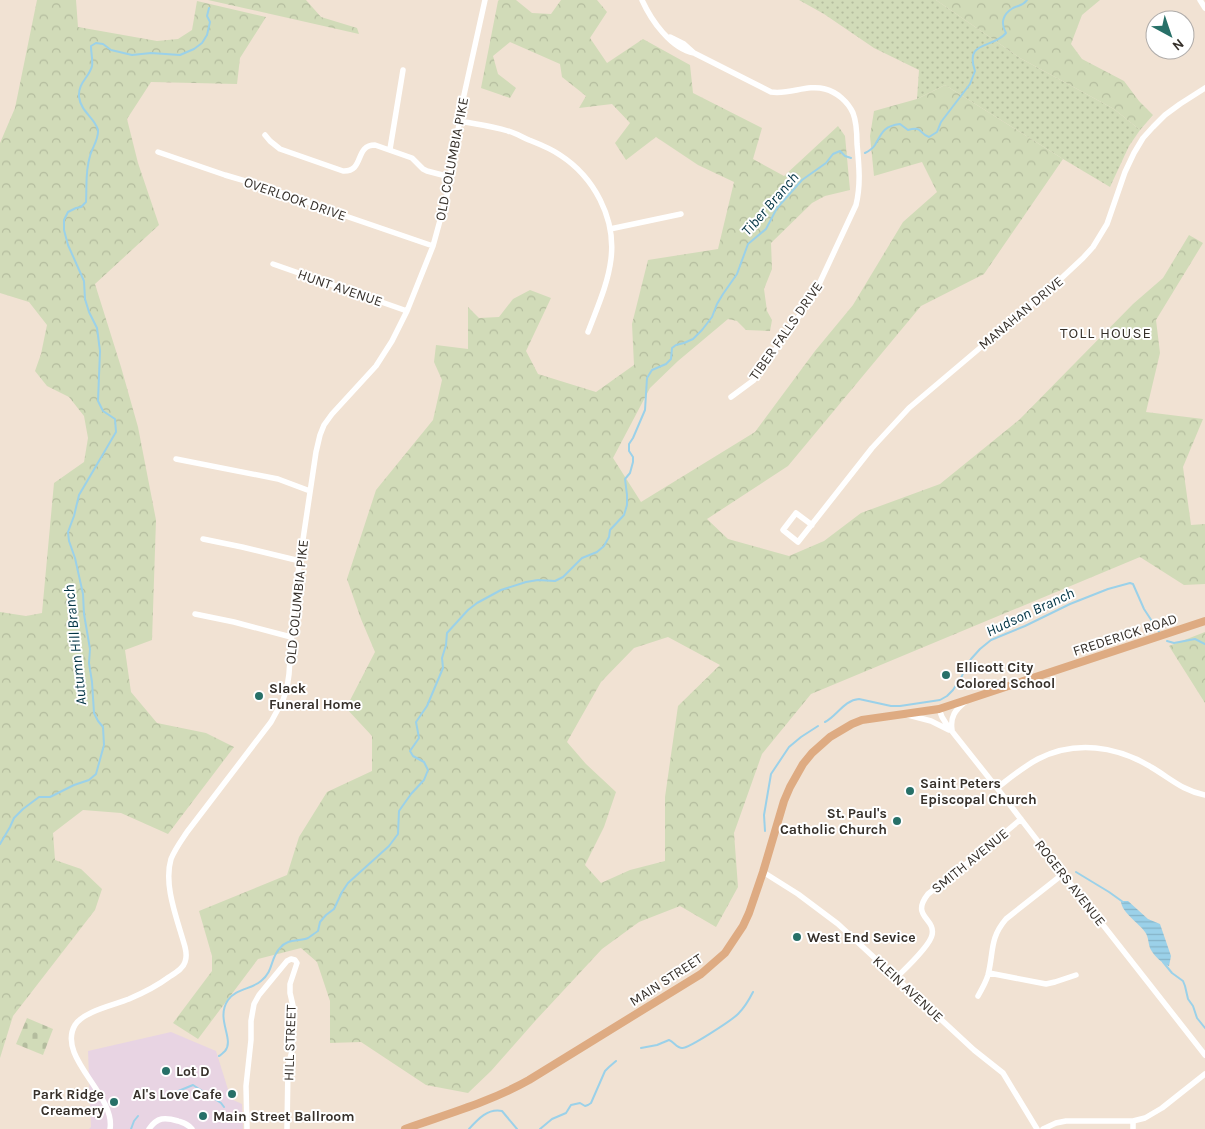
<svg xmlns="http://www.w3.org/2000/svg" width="1205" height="1129" font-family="Karla,sans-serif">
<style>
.commercial{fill:#e8d4e3}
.grass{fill:url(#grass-dots)}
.forest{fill:url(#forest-crowns);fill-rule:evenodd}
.cemetery{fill:url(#cemetery-stones)}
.water{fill:url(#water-rules)}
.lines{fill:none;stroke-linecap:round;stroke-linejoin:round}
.stream{stroke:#9bd1e9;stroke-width:2}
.minor{stroke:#fff;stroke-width:5.5}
.major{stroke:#deab82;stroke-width:8}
.poi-dot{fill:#277068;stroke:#fff;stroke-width:2}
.labels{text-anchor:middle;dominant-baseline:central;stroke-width:4;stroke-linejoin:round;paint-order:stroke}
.street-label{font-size:14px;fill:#36302a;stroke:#fff}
.poi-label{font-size:14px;font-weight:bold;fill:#36302a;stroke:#fff;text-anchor:start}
.water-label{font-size:15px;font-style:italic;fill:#023445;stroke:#fff}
.neighbourhood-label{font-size:15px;letter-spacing:1px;fill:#36302a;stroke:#fff}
</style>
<defs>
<pattern id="grass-dots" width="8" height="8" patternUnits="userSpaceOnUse" patternTransform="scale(1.25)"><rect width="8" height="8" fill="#d1dbb8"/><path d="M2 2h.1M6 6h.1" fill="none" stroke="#b4bc9e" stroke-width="1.8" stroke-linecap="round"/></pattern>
<pattern id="forest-crowns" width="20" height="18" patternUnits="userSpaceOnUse" patternTransform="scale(1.25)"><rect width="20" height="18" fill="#d1dbb8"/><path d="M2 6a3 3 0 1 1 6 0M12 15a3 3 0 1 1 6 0" fill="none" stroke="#b4bc9e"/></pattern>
<pattern id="cemetery-stones" width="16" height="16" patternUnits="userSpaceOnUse" patternTransform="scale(1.25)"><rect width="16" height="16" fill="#d1dbb8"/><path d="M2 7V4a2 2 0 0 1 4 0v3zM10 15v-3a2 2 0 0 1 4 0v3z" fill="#b4bc9e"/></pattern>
<pattern id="water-rules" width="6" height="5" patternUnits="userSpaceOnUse" patternTransform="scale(1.25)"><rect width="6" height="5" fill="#9bd1e9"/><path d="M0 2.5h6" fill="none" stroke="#86b4c8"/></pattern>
</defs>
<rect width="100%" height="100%" fill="#f1e2d3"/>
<path class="commercial" d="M171 1032 216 1051 231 1099 242 1104 243 1129H89L91 1127 88 1051Z"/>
<path class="grass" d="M799 0H936L1020 58 1114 109 1140 130 1129 146 1110 187 1063 159 945 85 917 99 919 70 874 48 824 14Z"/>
<path class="forest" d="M37 0H76L78 27 157 41 178 39 192 30 197 1 266 17 240 58 237 84 151 82 127 119 138 163 159 225 95 284 121 367 138 427 156 520 152 640 125 650 131 692 157 723 206 733 234 747 168 834 121 813 83 810 53 833 55 860 81 869 102 889 95 910 13 1016 0 1058V612L26 616 42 613 54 483 84 462 88 438 84 416 69 397 47 386 35 371 41 354 47 325 29 302 0 293V143L15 108Z
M208 0H306L321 17 357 28 359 34Z
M499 0H516L532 13 551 14 561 0H597L607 12 590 38 607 63 643 39 690 65 693 93 762 128 753 159 784 176 838 126 845 136 850 190 825 196 812 203 771 243 772 269 764 289 767 311 772 320 770 331 746 330 737 321 728 319 678 361 650 388 613 458 641 502 755 432 815 351 853 305 903 222 937 192 922 162 874 176 870 136 874 111 917 99 945 85 1063 159 984 274 921 306 788 466 707 519 728 539 789 556 824 541 861 513 940 484 1019 420 1133 304 1163 278 1189 235 1203 243 1156 320 1160 353 1146 412 1203 419 1183 467 1191 525 1205 524V584L1184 585 1140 557 811 694 762 754 734 833 738 887 716 927 680 906 639 922 602 949 536 1020 491 1071 468 1093 426 1085 361 1042 330 1043V1001L317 962 301 948 258 959 198 1039 173 1023 212 971V956L199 911 287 875 299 837 327 792 372 771V736L346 708 375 652 361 619 347 579 376 490 433 420 442 380 434 362 436 345 468 349V307L479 318 499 317 513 299 530 290 551 298 526 351 538 374 596 392 634 365 632 324 648 260 718 249 734 182 698 165 656 137 626 160 615 143 630 123 612 104 579 108 586 96 562 77 560 64 510 42 493 56 498 74 516 88 510 98 481 88 498 1ZM668 637 720 665 678 706 665 797V861L630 870 601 883 585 865 604 827 616 792 586 764 567 742 601 682 634 648Z
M936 0H1100L1082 15 1071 44 1082 59 1124 81 1139 101 1153 115 1140 130 1114 109 1020 58Z
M1205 632V703L1169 646Z"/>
<path class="cemetery" d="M27 1018 53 1029 43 1055 16 1044Z"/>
<path class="water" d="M1121 901H1128L1148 919 1160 924 1171 956 1169 966C1162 963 1155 957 1151 950 1148 945 1149 937 1145 932 1139 923 1121 912 1121 901Z"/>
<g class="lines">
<path class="stream" d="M865 153C869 151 873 148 875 145 882 132 884 126 900 124L908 130C923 126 918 133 929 137L937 132 941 122 970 84 975 71C964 40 993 49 1006 33 1000 23 1003 14 1013 8 1019 5 1023 6 1027 0
M1167 641 1174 643 1195 639 1205 644
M825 722C837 716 844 700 859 699L891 706H900L940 700 947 696 953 690 962 676 965 668 971 659 980 649 991 640 1025 626 1070 604 1108 589 1130 583 1133 584 1144 609 1159 632
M765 831 764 815 771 774 789 747 801 737 818 726
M0 844 10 827 14 818 23 809 39 797H50L74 785 89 780 96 774 104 745 103 727 98 721 94 713 92 682 89 663 90 649 84 614 83 594 75 558 69 541 68 532 74 516 79 495 116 432 115 419 103 411 98 401 100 351 97 328 89 312 85 299 84 281 68 245 64 230V220L68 212 76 208 81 207 86 202C87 185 85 172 90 156 92 148 99 139 98 130 95 118 81 112 79 97 78 82 89 78 92 66 93 60 91 53 91 46L96 43 103 44 111 50 132 55 151 53 180 55 194 49 202 43 207 35 210 22 207 16 209 8
M1076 872 1109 892 1123 902
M1163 962 1172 973 1183 981 1185 986 1188 999 1193 1006 1197 1018 1205 1028
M641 1048 657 1045 669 1040C674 1042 677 1048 682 1048 688 1049 732 1020 738 1014 744 1008 749 1000 753 992
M219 1056C221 1055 223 1053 225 1051 235 1039 215 1019 228 1000 235 989 252 989 261 981 274 971 270 958 280 948 288 938 298 942 308 938 311 936 315 933 318 931L320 922 326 915 334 909 342 892 348 883 389 846 398 834 399 811 411 794 424 780 428 770 424 762 413 756 410 751 419 738 416 722 427 706 443 668 442 658 446 645 447 633 457 622 468 610 477 603 501 590 526 582 538 580 555 581 563 577 582 558 597 552 604 546 609 537 610 530 624 515 627 505V495L625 479 630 473 633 462V457L629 451V444L633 438 645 410 647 378 652 370 666 364 671 359 672 348 676 345 684 343 693 339 702 330 712 317 717 304 723 294 737 274 748 244 766 229 777 208 802 180 826 163 833 154 840 151 845 156 851 158
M193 1085 221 1103 224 1107
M171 1094 193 1085
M131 1129 134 1121 138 1116
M469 1129C478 1119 488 1108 502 1111L517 1129
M540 1129 552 1119 566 1113 571 1105 580 1103 585 1106 588 1105 591 1103 605 1071 609 1067 616 1061"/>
<path class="minor" d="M642 0C651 20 671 49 694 53L771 92C790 95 807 84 825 89 837 92 848 102 853 113 857 123 857 134 857 144 859 165 861 185 856 205L814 295 754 380 731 397
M1200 0 1205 8
M670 37 684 44 694 53
M459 121C475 124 492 126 508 131 515 133 522 137 529 140 539 144 550 148 560 155 594 177 616 218 611 259 608 284 597 308 588 332
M265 135 270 141 280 149 343 171C365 172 354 145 375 145L412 158 423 169 427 171 450 177
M390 149 403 70
M158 152 225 175 266 187 328 210 433 246
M610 229 681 214
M273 264 407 311
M176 459 278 479 310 491
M812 525 796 513 783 530 798 542 872 448 909 408 1052 287 1083 258 1093 247 1107 224 1125 172 1134 153 1143 138 1153 127 1165 115 1180 104 1205 88
M203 539 242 547 300 561
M195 614 234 622 291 637
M939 709 942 717 947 725 997 788 1063 874 1205 1055
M908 715 931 721 949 730
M952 730C950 717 955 710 965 702
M997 788C1010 778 1023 767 1038 759 1075 740 1117 746 1151 767 1170 778 1183 791 1205 795
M763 872 798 894 838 924 974 1050 1003 1073 1037 1129
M989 973 1046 984 1055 982 1076 975
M897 977C905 969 930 946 932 935 936 918 910 917 928 894L989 846 1021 819
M978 996C982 989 986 982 988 975 994 952 989 939 1006 919L1063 874
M110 1129C116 1095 56 1057 75 1025 84 1011 114 1005 129 999 143 993 157 986 169 977 175 973 183 969 185 962 187 957 186 951 185 947 178 921 163 886 171 859 175 849 181 841 187 832L271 722 283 700 287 688 289 674 294 600 316 452 320 435 324 425 332 414 376 366 392 341 407 311 433 246 447 195 464 95 485 0
M149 1129C157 1117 165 1117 178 1121 184 1123 188 1124 192 1129
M247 1129 246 1086 251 1040V1021L254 1004 259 995 287 961 291 959 295 960 297 963 290 984V993L294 1010 292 1051 288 1066 287 1129
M1043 1129 1056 1123 1066 1121H1133L1145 1118 1162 1108 1205 1074
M1133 1129V1121"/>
<path class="major" d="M405 1129C447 1114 490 1102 529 1080L701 974 725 953 743 926 749 913 763 872 784 801 790 787 803 764 812 753 830 737 852 724 862 720 939 709 1205 621"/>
</g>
<g class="poi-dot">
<circle cx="946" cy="675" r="5"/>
<circle cx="259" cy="696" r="5"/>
<circle cx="910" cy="791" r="5"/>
<circle cx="897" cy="821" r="5"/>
<circle cx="797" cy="937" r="5"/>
<circle cx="166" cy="1071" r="5"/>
<circle cx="232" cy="1094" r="5"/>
<circle cx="114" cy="1102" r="5"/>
<circle cx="203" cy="1116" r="5"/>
</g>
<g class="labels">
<g class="street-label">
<text transform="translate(452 159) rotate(-79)">OLD COLUMBIA PIKE</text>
<text transform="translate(295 199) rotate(19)">OVERLOOK DRIVE</text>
<text transform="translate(340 288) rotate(19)">HUNT AVENUE</text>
<text transform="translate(1021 313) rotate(-40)">MANAHAN DRIVE</text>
<text transform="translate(786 331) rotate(-55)">TIBER FALLS DRIVE</text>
<text transform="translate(297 602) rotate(-84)">OLD COLUMBIA PIKE</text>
<text transform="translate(1125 635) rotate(-18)">FREDERICK ROAD</text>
<text transform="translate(970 861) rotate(-39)">SMITH AVENUE</text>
<text transform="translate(1070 883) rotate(52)">ROGERS AVENUE</text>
<text transform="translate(666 980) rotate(-33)">MAIN STREET</text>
<text transform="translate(908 989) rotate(43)">KLEIN AVENUE</text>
<text transform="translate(290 1043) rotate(-88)">HILL STREET</text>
</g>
<g class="poi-label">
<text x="956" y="667">Ellicott City<tspan x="956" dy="16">Colored School</tspan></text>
<text x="269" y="688">Slack<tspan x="269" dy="16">Funeral Home</tspan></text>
<text x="920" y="783">Saint Peters<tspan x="920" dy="16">Episcopal Church</tspan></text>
<text x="887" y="813" text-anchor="end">St. Paul's<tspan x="887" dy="16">Catholic Church</tspan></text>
<text x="807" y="937">West End Sevice</text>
<text x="176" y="1071">Lot D</text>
<text x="104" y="1094" text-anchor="end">Park Ridge<tspan x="104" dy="16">Creamery</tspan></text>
<text x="222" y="1094" text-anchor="end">Al's Love Cafe</text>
<text x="213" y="1116">Main Street Ballroom</text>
</g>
<g class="water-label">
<text transform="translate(770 204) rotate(-49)">Tiber Branch</text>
<text transform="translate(1030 612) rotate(-25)">Hudson Branch</text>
<text transform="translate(75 645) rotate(-96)">Autumn Hill Branch</text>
</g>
<g class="neighbourhood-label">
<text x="1106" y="333">TOLL HOUSE</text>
</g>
</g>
<g transform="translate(1170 35) rotate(140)"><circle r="24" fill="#ffffff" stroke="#afacaa"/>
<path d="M0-4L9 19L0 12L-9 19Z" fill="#277068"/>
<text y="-8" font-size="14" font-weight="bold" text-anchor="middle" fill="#36302a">N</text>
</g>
</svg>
